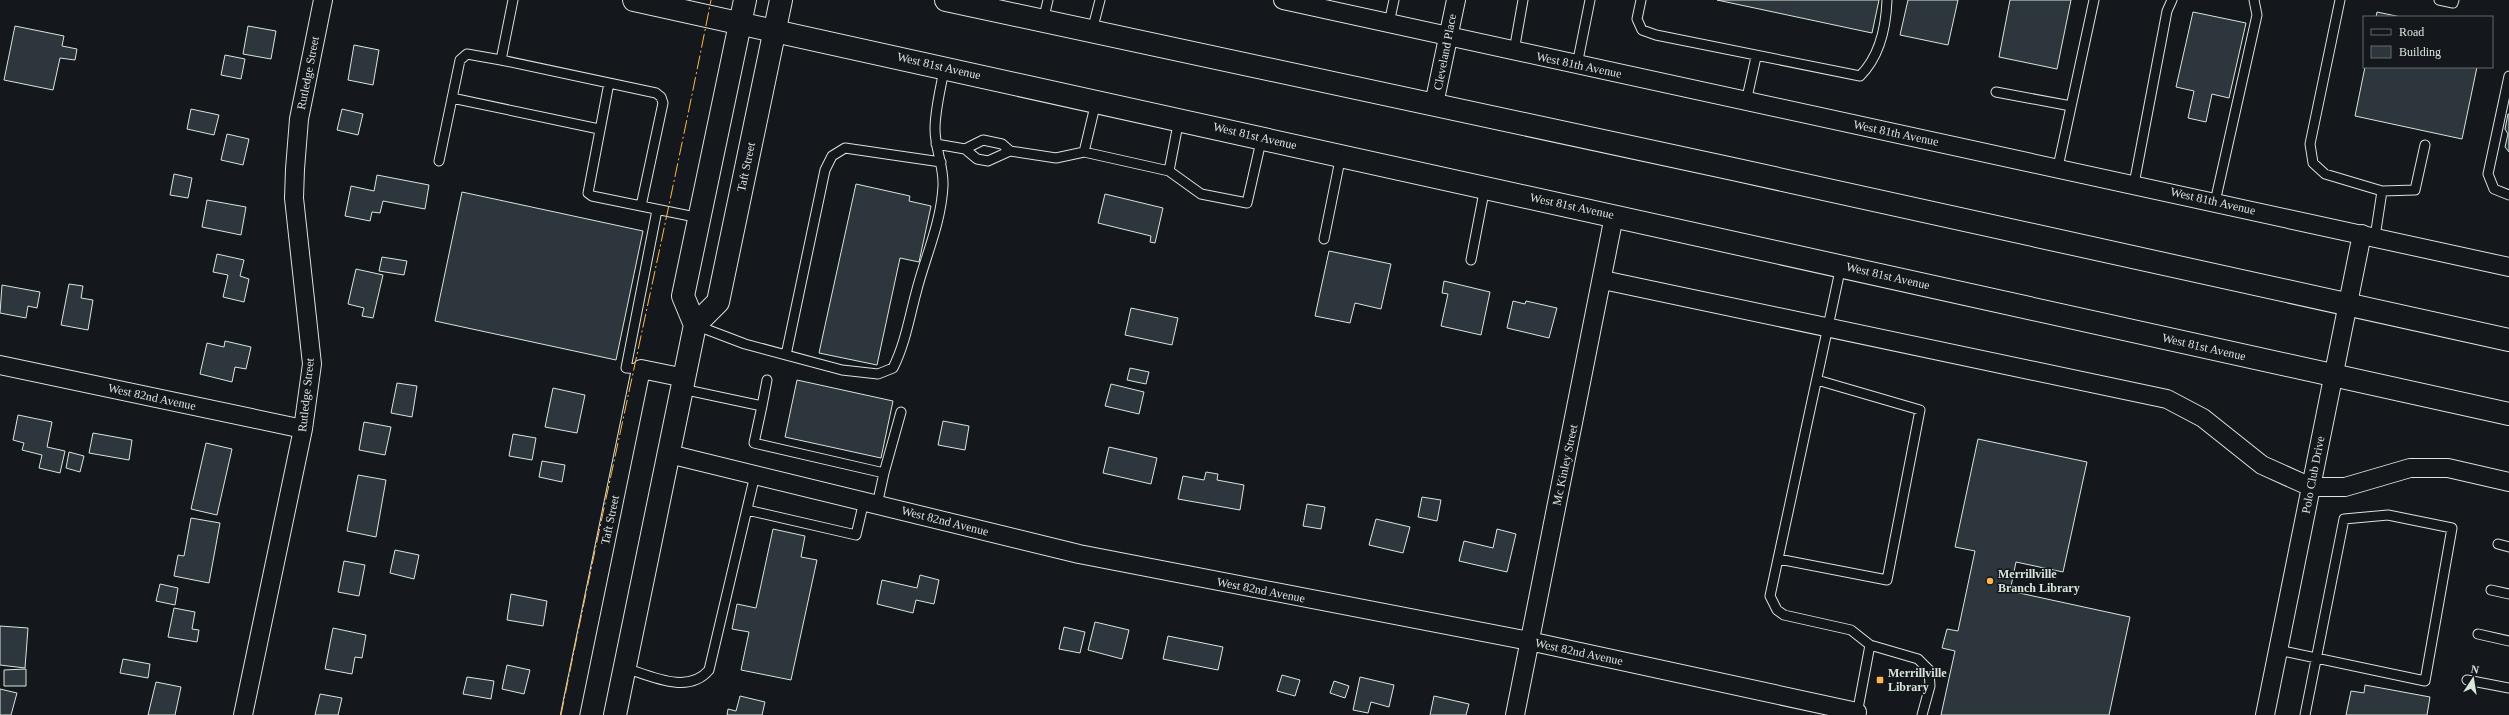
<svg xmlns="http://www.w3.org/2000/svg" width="2509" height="715" font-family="Georgia,serif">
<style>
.building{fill:#2c363c;stroke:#d8e6dc}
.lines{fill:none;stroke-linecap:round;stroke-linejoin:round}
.service-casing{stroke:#d8e6dc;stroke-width:11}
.minor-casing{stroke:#d8e6dc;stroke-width:20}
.secondary-casing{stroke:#d8e6dc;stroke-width:24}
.primary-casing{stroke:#d8e6dc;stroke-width:24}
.service{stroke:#14181c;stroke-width:9}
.minor{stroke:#14181c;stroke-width:18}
.secondary{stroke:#14181c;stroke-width:22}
.primary{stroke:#14181c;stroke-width:22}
.power{stroke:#ffb74d;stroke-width:1;stroke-dasharray:14 3 2 3;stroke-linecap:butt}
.poi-dot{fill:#ffb74d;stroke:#14181c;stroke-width:1.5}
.labels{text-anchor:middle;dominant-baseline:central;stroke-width:3;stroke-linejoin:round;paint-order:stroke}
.street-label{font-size:12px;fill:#d8e6dc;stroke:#14181c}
.poi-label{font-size:12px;font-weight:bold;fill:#d8e6dc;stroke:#14181c;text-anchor:start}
</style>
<rect width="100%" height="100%" fill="#14181c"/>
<path class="building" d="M1717 0H1879L1872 33Z
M1908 0H1958L1948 45 1900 35Z
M2010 0H2071L2057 69 1999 57Z
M2193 12 2246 23 2229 98 2212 94 2206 122 2188 118 2194 91 2176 87Z
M2377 12 2401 17H2376Z
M15 26 64 36 62 46 77 49 75 60 60 58 53 90 4 80Z
M248 26 276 31 271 59 243 54Z
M354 45 379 50 373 85 348 80Z
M225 55 245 59 241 79 221 75Z
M2365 67H2477L2462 139 2355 116Z
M191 109 219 115 214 135 187 129Z
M342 109 363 114 358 135 337 130Z
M2508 114H2509V152L2505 147 2508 134 2505 129Z
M227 134 249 139 243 165 221 160Z
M174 174 192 178 188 198 170 195Z
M377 175 429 185 425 209 383 201 380 213 372 212 370 221 345 216 351 186 374 191Z
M856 184 910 196 909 201 931 206 919 262 900 258 877 365 819 353Z
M462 192 643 231 616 360 435 321Z
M1105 194 1163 208 1155 243 1150 242 1151 236 1098 223Z
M207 200 246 207 241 235 202 227Z
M1329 251 1391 264 1381 309 1355 303 1350 323 1315 316Z
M217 254 244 260 240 276 249 279 244 302 223 297 228 275 213 272Z
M382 257 407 261 404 275 379 271Z
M356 269 383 275 373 318 362 316 364 308 348 304Z
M1444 281 1490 292 1481 335 1441 326 1448 294 1442 293Z
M69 284 83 286 81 298 93 300 88 330 61 325Z
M2 285 40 292 37 308 28 306 26 318 0 313Z
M1513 301 1525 304 1526 301 1557 308 1549 338 1507 328Z
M1131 308 1178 318 1172 345 1125 335Z
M225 341 251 347 246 369 235 367 232 382 200 374 207 343 224 347Z
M1130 368 1149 372 1146 384 1127 380Z
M797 380 893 401 881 458 785 437Z
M397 383 417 386 412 417 391 413Z
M1111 384 1144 392 1139 414 1105 406Z
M553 388 585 395 577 433 545 427Z
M18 415 52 422 47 447 65 451 60 473 39 468 42 455 22 450 24 443 13 440Z
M943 421 969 426 965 450 938 445Z
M364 422 391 427 385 455 359 450Z
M93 433 132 440 129 460 89 453Z
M513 434 536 438 532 460 509 456Z
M1978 439 2087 462 2063 572 2016 562 2010 591 2130 617 2109 715H1941L1955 651 1942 648 1947 629 1958 631 1975 551 1955 547Z
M206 443 232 449 217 515 191 509Z
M1109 447 1157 458 1151 484 1103 473Z
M69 452 84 456 80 472 66 468Z
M542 461 565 465 562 482 539 477Z
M1206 472 1218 474 1217 480 1244 485 1240 510 1178 499 1183 476 1204 480Z
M358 475 386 480 376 537 347 531Z
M1422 497 1441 500 1437 521 1418 517Z
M1307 504 1325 507 1321 529 1303 526Z
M191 518 220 523 209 583 174 576 178 555 184 556Z
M1376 519 1410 527 1403 553 1369 545Z
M773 529 805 536 801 557 817 560 791 680 741 670 749 632 732 629 737 604 756 608Z
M1497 529 1516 534 1507 572 1459 561 1464 541 1493 548Z
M395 550 419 555 414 579 390 573Z
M344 561 365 565 359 596 338 592Z
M920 575 939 580 934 604 916 600 913 613 877 604 882 580 917 588Z
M160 584 178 588 175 605 156 601Z
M511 594 547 601 543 626 507 620Z
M174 608 195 612 192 629 199 630 197 642 168 637Z
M1095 622 1129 630 1122 659 1088 650Z
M0 626 28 628 25 668 0 665Z
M1064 627 1085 632 1080 653 1059 649Z
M333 628 366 635 362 658 355 657 352 674 325 669Z
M1168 636 1223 647 1218 670 1163 659Z
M123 659 150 664 148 678 120 673Z
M507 665 530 670 524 694 502 689Z
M26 669V686H4V670Z
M1282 675 1300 680 1295 696 1277 691Z
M467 677 494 681 491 699 463 694Z
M1360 677 1394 685 1389 707 1371 702 1368 713 1353 710Z
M1334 681 1349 686 1345 698 1330 693Z
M156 682 181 687 175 715H148Z
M2365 685 2430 697 2427 715H2346L2351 691 2364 693Z
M0 689 17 693 11 715H0Z
M320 694 342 698 338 715H315Z
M740 696 765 702 762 715H727L728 709 736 711Z
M1434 696 1469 704 1466 715H1430Z"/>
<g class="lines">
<g class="service-casing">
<path id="service" d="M513 0 501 60 656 93 661 97 663 103 641 206 700 218
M1641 0 1637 19 1642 30 1656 35 1860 76C1879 57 1886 27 1887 0
M2340 0 2310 144 2313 163 2325 174 2382 191 2375 237
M2439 0 2453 3 2454 0
M1043 21 1048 0
M1389 23 1394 0
M1092 31 1100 0
M1514 51 1523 0
M1577 65 1590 0
M2509 76 2488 174 2494 189 2509 195
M609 83 588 193 592 196 641 206
M1996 92 2071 106
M452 98 599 129
M1096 102 1084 152 1169 171 1179 119
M1746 102 1756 57
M936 144 965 149 983 140 1002 144 1010 151
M965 149 977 159 988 161 1010 151 1056 158 1084 152
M439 161 460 60 467 54 501 60
M2058 167 2094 0
M1169 171 1201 194 1247 203 1262 137
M2134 184 2167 11 2172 0
M2382 191 2415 190 2425 145
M2215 202 2257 15 2254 0
M1324 239 1341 155
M1471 260 1485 187
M1841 266 1770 596 1777 610 1784 615 1851 630 1870 645 1857 714
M695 325 745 344 842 370 878 374 893 368C905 344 909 319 916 293 925 257 941 224 943 186 944 166 935 149 935 129 935 109 941 88 944 69
M786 355 825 170 832 156 845 148 941 162
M641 369 626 368 657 210
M682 389 762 406 754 443 884 473 877 505
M762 406 767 380
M884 473 901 412
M747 510 856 535 864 501
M2498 544 2509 547
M1778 559 1887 580 1920 410 1817 380
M2491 590 2509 594
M2478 634 2509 641
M1870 645 1918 659 1929 670 1930 686 1922 715
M2278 650 2425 681 2452 528 2388 515 2344 519 2305 715
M625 668C651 676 688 695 709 670L755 475
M2467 680 2509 688"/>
</g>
<g class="minor-casing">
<path id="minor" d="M1283 0 2509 267
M1434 104 1456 0
M1603 280 2167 399 2203 418 2262 465 2311 487H2345L2410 468H2448L2509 482
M0 365 303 429
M669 454 1079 554 1529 641 1857 712
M243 715 303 429 312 364 294 198 295 169 299 119 323 0
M570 715 641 369 685 378
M1515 715 1614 216
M2265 715 2362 234"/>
</g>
<g class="secondary-casing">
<path id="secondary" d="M695 325 683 296 745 0
M615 715 695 325 718 302 781 0"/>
</g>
<g class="primary-casing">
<path id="primary" d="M634 0 2509 414
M946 0 1733 169 2509 340"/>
</g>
<use href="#service" class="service"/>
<use href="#minor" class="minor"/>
<use href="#secondary" class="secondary"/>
<use href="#primary" class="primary"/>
<path class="power" d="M561 715C609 476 664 239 711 0"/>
</g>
<g class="poi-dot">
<circle cx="1990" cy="581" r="4"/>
<rect x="1876" y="676" width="8" height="8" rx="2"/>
</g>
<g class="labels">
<g class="street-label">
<text transform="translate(1445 52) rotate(-79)">Cleveland Place</text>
<text transform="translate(1579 65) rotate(12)">West 81th Avenue</text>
<text transform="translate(939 66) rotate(13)">West 81st Avenue</text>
<text transform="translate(308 73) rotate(-79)">Rutledge Street</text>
<text transform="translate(1896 133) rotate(12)">West 81th Avenue</text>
<text transform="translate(1255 136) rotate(13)">West 81st Avenue</text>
<text transform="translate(746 167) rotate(-78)">Taft Street</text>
<text transform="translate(2213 201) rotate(13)">West 81th Avenue</text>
<text transform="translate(1572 206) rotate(12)">West 81st Avenue</text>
<text transform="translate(1888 276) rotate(13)">West 81st Avenue</text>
<text transform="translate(2204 347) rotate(13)">West 81st Avenue</text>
<text transform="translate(306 395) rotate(-84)">Rutledge Street</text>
<text transform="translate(152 397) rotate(12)">West 82nd Avenue</text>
<text transform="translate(1565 465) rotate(-78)">Mc Kinley Street</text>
<text transform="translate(2313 475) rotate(-79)">Polo Club Drive</text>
<text transform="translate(610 520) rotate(-78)">Taft Street</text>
<text transform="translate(945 521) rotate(14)">West 82nd Avenue</text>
<text transform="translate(1261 590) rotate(11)">West 82nd Avenue</text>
<text transform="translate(1579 652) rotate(12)">West 82nd Avenue</text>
</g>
<g class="poi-label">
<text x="1998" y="574">Merrillville<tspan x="1998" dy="14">Branch Library</tspan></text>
<text x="1888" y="673">Merrillville<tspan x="1888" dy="14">Library</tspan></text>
</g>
</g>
<rect x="2363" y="16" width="130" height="52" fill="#14181c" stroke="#626a69"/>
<rect x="2371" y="29" width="20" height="6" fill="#14181c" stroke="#626a69"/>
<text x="2399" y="36" font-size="12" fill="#d8e6dc">Road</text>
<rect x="2371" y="46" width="20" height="12" fill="#2c363c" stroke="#626a69"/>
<text x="2399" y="56" font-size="12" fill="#d8e6dc">Building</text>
<g transform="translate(2473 679) rotate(12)" stroke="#14181c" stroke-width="3" paint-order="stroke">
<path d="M0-3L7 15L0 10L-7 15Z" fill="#d8e6dc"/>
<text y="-6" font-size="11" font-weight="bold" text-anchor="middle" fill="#d8e6dc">N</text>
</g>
</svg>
